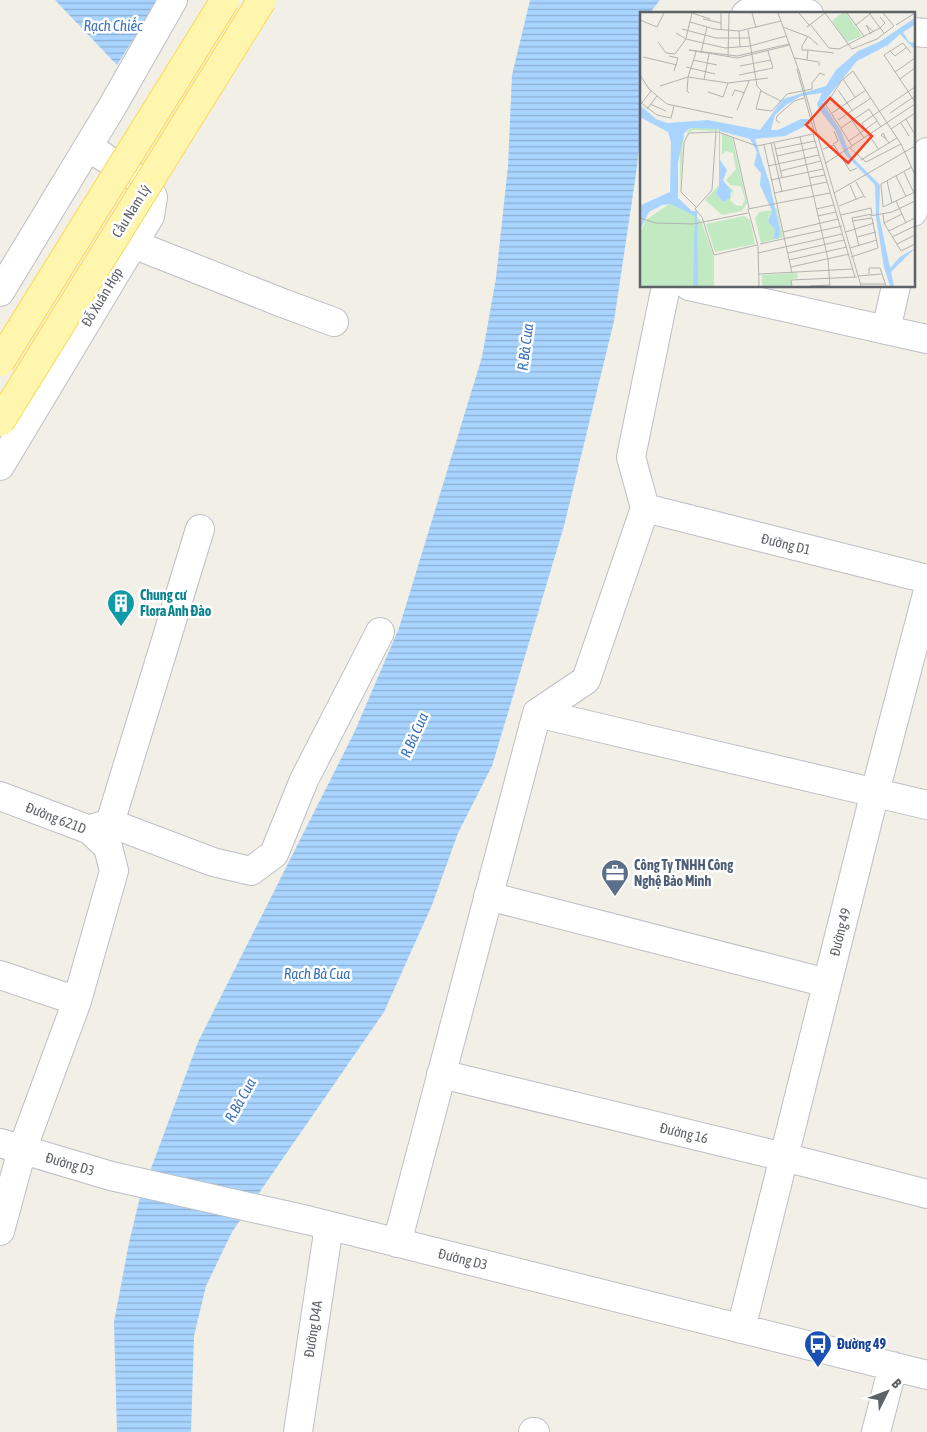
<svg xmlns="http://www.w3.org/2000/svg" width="927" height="1432" font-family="'Asap Condensed',sans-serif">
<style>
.water{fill:url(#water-rules)}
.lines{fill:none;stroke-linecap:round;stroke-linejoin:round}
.minor-casing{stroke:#bdbfc6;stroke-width:30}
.minor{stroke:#fff;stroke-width:28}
.major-bridge-casing{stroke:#fed852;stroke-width:30;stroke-linecap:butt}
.major-bridge{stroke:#fff6ad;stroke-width:28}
.labels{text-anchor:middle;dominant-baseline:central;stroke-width:5;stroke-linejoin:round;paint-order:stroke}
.street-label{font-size:14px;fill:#5d6168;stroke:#fff}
.culture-label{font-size:14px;font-weight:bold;fill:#0d838f;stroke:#fff;text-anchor:start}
.service-label{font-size:14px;font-weight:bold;fill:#4e5e75;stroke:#fff;text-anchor:start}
.transit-label{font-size:14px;font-weight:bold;fill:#164399;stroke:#fff;text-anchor:start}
.water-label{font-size:15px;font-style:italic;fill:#3a72bc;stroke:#fff}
.inset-road{fill:none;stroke:#b2b2b0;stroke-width:1}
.view{fill:#f94024;fill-opacity:0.15;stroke:#f94024;stroke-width:2.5}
.inset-edge{fill:none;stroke:#5d6168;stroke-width:2.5}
</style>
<defs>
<pattern id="water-rules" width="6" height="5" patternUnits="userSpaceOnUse" patternTransform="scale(1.25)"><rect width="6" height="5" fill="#a8d4ff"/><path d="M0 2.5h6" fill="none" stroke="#8cafd2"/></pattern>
</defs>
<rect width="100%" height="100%" fill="#f1efe6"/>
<path class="water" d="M55 0H155V5L117 65Z
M530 0H660L649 14H641V131L636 174 614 321 564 526 492 766 458 833 432 905 384 1012 232 1232 206 1286 194 1336 191 1432H117L114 1322 129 1243 139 1201 198 1042 354 733 399 628 482 357 496 278 508 166 512 75Z"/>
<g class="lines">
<g class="minor-casing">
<path id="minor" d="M746 14 763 4 809 14
M913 32 927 33
M913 212 927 152
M133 244 280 302 334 322
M689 286 927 339
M0 292 112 107 173 0
M886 330 896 286
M0 466 150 216 153 197 146 184 88 147
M645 508 927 579
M537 713 927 805
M0 796 90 830 108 847 114 871 77 1001 22 1150 0 1231
M110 823 213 862 251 871 274 854 304 780 380 632
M94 828 110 823 200 529
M488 896 827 983
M0 975 77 1001
M441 1074 784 1157 927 1194
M0 1143 111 1176 307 1220 927 1375
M397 1243 537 713 586 680 645 508 631 457 666 286
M741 1329 875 792 927 594
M298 1432 329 1226
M533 1432H535
M876 1432 893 1366"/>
</g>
<use href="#minor" class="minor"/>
<g class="major-bridge-casing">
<path id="major-bridge" d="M0 362 225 0
M0 422 262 0"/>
</g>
<use href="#major-bridge" class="major-bridge"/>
</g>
<defs>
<g id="building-pin" transform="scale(1.4375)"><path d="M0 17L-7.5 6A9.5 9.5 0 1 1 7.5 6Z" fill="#0f9aa8" stroke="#fff"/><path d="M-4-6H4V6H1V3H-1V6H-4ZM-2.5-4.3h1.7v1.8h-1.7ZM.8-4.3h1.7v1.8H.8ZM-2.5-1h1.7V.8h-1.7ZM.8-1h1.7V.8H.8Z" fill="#fff"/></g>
<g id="office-pin" transform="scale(1.4375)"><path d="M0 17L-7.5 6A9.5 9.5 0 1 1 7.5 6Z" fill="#5c6f8a" stroke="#fff"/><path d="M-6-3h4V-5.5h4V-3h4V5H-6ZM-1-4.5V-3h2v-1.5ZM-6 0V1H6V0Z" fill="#fff"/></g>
<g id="bus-pin" transform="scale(1.4375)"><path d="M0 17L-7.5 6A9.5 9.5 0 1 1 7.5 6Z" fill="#1a4fb4" stroke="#fff"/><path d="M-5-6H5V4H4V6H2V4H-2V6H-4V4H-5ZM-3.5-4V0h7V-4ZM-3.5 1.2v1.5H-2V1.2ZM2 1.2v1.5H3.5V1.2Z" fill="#fff"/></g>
</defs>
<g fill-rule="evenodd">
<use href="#building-pin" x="121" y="603"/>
<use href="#office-pin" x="615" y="873"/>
<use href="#bus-pin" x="818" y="1344"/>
</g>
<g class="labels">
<g class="street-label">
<text transform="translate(131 211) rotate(-58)">Cầu Nam Lý</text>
<text transform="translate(102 297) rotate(-59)">Đỗ Xuân Hợp</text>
<text transform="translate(786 544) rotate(14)">Đường D1</text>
<text transform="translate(56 818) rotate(21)">Đường 621D</text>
<text transform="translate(840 932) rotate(-76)">Đường 49</text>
<text transform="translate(684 1133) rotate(13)">Đường 16</text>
<text transform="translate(70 1164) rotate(16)">Đường D3</text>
<text transform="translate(463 1259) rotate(14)">Đường D3</text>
<text transform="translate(313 1329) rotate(-81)">Đường D4A</text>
</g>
<g class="culture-label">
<text x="140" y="595">Chung cư<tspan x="140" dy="16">Flora Anh Đào</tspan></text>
</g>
<g class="service-label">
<text x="634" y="865">Công Ty TNHH Công<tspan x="634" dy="16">Nghệ Bảo Minh</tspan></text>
</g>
<g class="transit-label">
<text x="837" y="1344">Đường 49</text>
</g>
<g class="water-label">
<text x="113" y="25">Rạch Chiếc</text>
<text transform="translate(525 347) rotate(-83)">R.Bà Cua</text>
<text transform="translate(414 735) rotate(-66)">R.Bà Cua</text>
<text x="317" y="973">Rạch Bà Cua</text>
<text transform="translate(240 1100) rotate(-61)">R.Bà Cua</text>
</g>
</g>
<g transform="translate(640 12)">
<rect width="275" height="275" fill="#f1efe6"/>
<path d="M82 121 92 126 107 191 102 199 82 203 65 188 79 173 76 182 83 190 93 182 85 171 93 178V181L90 188 95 193 102 194 105 187 101 174 90 173 86 168 96 157 93 141 86 139 82 143ZM35 188 61 209 74 245V274H0V221L6 208ZM135 196 137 197 143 225 121 231 115 206 120 200 132 198 128 208 135 218 133 226 140 219ZM104 204 110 208 115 232 75 240 66 212ZM157 261 158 266 151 267V274H122V263Z" fill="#c1eac3"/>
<path d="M202 1H206L222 24 207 30 192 9ZM50 116H76L79 119 53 118 46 122 43 129 40 178V130Z" fill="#c1eac3"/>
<path d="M275 6V13L263 20 269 30 275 31V38L260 22 248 33 217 49 183 91 201 119 210 143 240 173 239 203 250 256 260 245 275 236 251 260 254 274H250L244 255 236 205 235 173 205 142 195 118 178 96 177 92 182 81 161 84 146 93 135 103 131 118H138L161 107H168L171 111 145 124 115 127 130 173 140 219 138 227 133 226 135 218 128 209 132 199 120 173 121 161 114 153 117 140 110 127 80 119V148L87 158 83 168 91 179 90 186 83 190 76 182 79 174V117L50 116 44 121 38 151V186L52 199H57L58 274H53L55 204 31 192 22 193 9 200 0 218 1 193 30 180 31 130 28 120 0 105V93L16 107 27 111 68 108 120 118 143 87 186 74 196 58 218 39 239 30Z" fill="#a8d4ff"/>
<path class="inset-road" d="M52 1 70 7M112 1 116 16M138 1 159 59 221 274M159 1 169 13M185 1 212 37 237 27 254 14 243 1M207 1 224 24M229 1 244 21M63 7 81 11M0 8 17 15 24 1M50 10 74 17 99 19 141 9M170 12 189 36 199 37 240 16 245 11 240 5M216 13 231 1M256 13 275 1M143 15 169 25 178 33M167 15 185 1M42 17 76 26H109M81 18V1M108 18 117 74 121 78 116 97 132 99 147 82 172 77V71L180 61 185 63M99 19 100 35M36 21 46 27 85 36 110 34 146 24M231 22 226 13 234 20M46 26 52 1M18 30 26 41 35 42 46 27M149 32 97 44 49 38 97 46 150 33M168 38 194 41M250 39 255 44 267 35M61 41 67 15M271 41 263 31 244 43 275 90M29 44 38 46 34 59M3 45 37 53M88 45 89 1M155 46 179 50V54M53 48 77 53M167 48 168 38H162V34L168 24M100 54 131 48M46 55 75 62M157 57 175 123M255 60 275 46M0 63 9 77 27 92 93 106M99 63 133 56 128 39M48 65 88 71 128 66M48 65 56 40M48 66 47 79 49 81M203 67 215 85M260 67 275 56M64 68 69 42M20 74 48 65M198 78 212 98M121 79 141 89M68 80 83 85 88 71M92 84 95 78 105 81M0 90 17 103 31 106 34 94M1 92 11 79M10 92 26 99M7 97 17 84M97 98 109 69M192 101 226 78M207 101 224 126M250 101 275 84M266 107 274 121M198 108 231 86M140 111 136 108 137 104 154 89 164 86M261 111 269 124M201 116 229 97 241 115M225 117 222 111 275 75M251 117 275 101M76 119 72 178 55 197 62 205 74 243 117 233M229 123 239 138M93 125 109 196M160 125 188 247 190 274M246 127 241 123 243 121 246 127 249 131M209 129 237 109M131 131 142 180M134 131 142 165M193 132 198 129 194 119M124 133 152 261M212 134 186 93 201 69 213 59 261 132 275 163M210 136 226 150 261 132M135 137 175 129M183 137 194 133 210 159 217 156M137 144 177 135M221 148 257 126M186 151 275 92M128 154 179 143M272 155 241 172 243 195 275 180M140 159 181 149M264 160 274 181M256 164 266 184M169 166 185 163M131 168 183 157M247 169 252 191M216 170 224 184M210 173 216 187M134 181 187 170M194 181 275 134M256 189 266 211M199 194 224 184 226 186M57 196 41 180 44 130 49 121 78 120 117 134 173 122 215 265M176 197 194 193M243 201 244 211 261 239 275 232M201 203 231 196 232 202 212 206 219 234M178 204 196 200M230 204 252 200 275 189M0 206 16 211 53 212 108 201M244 211 262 202M249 219 275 206M143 220 198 207M206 220 234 211M217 225 236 220M252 225 275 214M120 232 202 214M257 232 275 223M210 236 237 228M118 241 202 222M148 241 204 228M211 245 238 236 232 206 212 209M149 248 207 235M151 255 209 242M119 262 213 257M229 262V256H240L246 274M218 264 241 262M221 272H245M119 274 118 234 108 197 190 181M152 274 151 268 217 265M170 274 190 273"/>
<path class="view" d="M190 86 232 124 208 151 166 113Z"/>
<rect width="275" height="275" class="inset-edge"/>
</g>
<g transform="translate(887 1392) rotate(48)" stroke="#ffffff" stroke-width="4" paint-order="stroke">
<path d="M0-4L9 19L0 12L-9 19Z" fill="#5d6168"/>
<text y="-8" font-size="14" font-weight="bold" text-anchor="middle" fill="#5d6168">B</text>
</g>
</svg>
